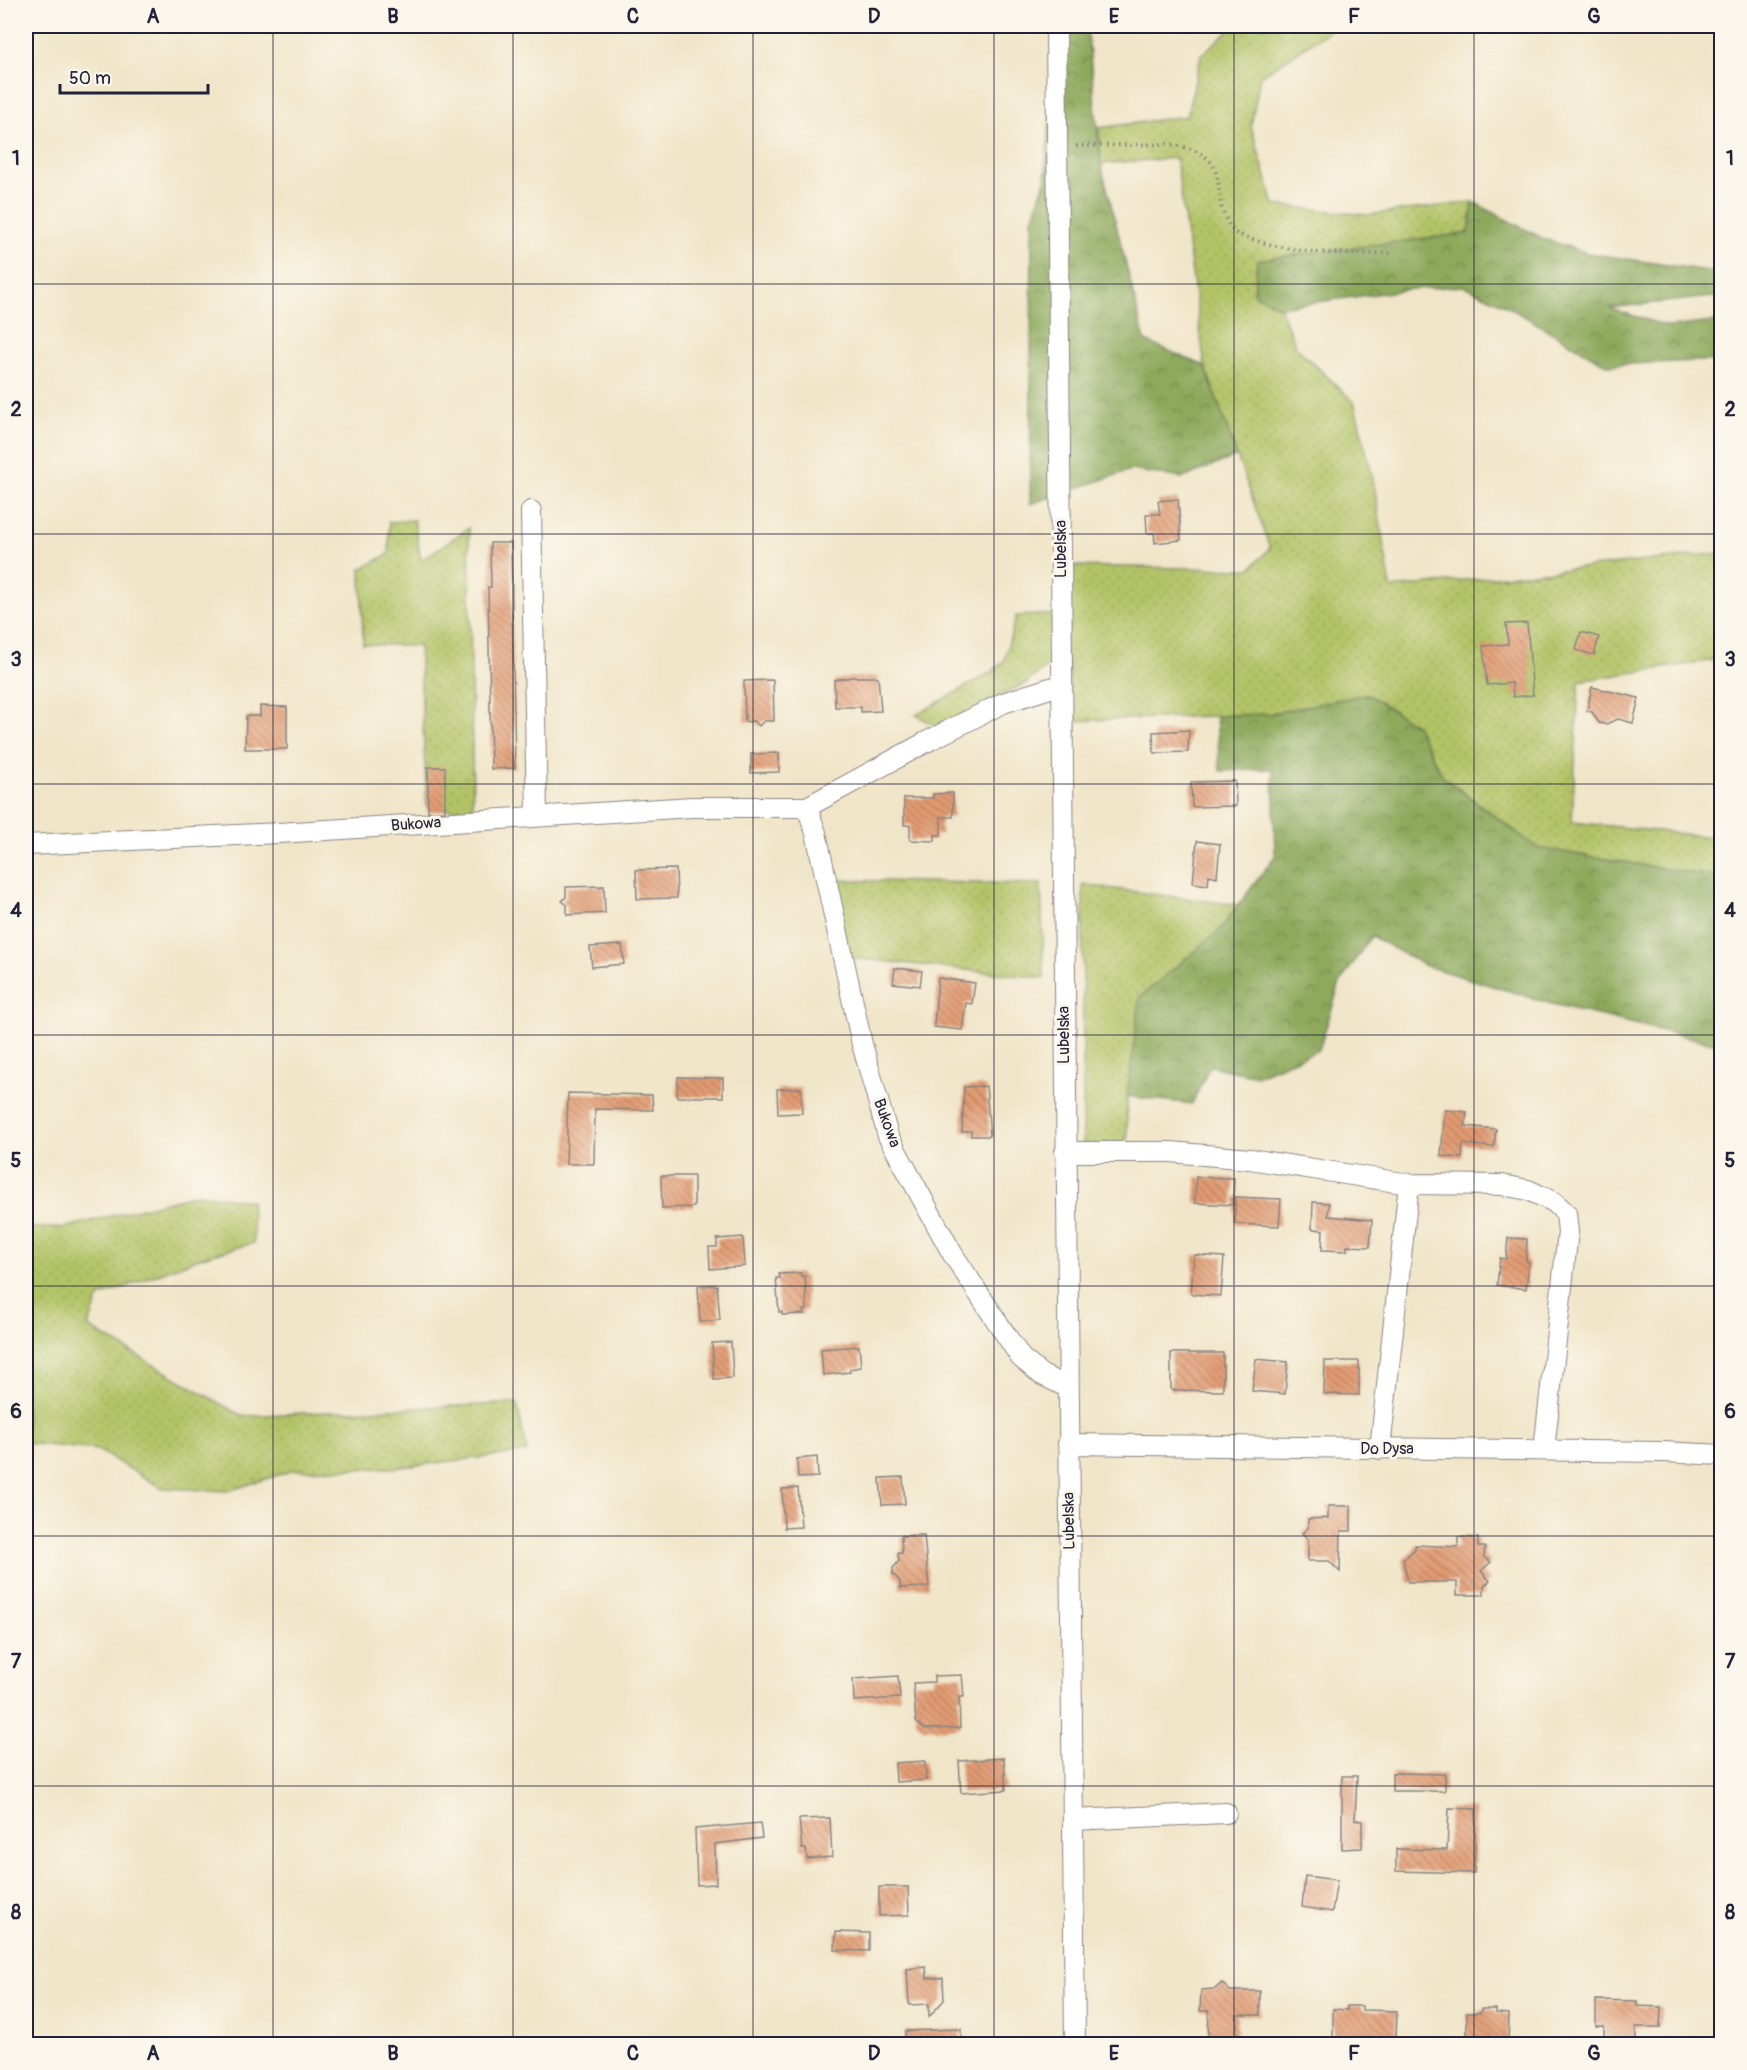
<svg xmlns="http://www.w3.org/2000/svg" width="1747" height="2070" font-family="Pangolin,sans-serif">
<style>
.grass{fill:url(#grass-dots);stroke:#6a7250;stroke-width:1.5}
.forest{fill:url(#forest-crowns);stroke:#58664b;stroke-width:1.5}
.building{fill:url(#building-back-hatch)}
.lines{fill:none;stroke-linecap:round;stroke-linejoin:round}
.minor-casing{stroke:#898482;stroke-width:22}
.path{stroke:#898482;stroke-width:4;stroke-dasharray:1.5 4.5;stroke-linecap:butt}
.minor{stroke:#fff;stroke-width:20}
.grid{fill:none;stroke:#22223b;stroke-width:1.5;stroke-opacity:0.55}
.labels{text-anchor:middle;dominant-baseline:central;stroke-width:6;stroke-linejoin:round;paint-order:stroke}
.street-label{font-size:16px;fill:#22223b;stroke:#fbf7ec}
.neatline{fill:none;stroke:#22223b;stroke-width:2}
.grid-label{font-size:20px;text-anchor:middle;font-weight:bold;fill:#22223b}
</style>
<defs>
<pattern id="grass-dots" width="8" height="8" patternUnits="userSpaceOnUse" patternTransform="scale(1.5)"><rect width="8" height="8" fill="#b2c366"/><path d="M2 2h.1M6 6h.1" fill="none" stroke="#99a759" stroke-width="1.8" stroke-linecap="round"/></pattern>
<pattern id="forest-crowns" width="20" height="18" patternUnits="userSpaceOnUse" patternTransform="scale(1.5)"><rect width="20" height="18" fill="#8da95b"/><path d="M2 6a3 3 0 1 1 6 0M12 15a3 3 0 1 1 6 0" fill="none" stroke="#73894c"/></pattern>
<pattern id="building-back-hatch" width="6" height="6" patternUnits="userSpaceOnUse" patternTransform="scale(1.5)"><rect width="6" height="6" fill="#e29b72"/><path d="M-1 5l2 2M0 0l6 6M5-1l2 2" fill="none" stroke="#b77e5f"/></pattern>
</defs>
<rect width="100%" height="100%" fill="#fbf7ec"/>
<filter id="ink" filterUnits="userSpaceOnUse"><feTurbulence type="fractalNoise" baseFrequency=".0167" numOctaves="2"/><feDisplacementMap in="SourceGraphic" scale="12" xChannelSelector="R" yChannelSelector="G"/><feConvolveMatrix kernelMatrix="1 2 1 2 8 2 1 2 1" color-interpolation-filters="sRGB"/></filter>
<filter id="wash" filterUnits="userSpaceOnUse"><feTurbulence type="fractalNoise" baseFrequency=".008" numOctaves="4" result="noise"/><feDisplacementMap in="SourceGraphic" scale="24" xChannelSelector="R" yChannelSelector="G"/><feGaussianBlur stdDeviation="1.35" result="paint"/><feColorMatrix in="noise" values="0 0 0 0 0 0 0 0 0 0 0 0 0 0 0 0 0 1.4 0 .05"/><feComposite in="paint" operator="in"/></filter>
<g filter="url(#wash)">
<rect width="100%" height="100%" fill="#f0e5c8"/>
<path class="grass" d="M1234 26H1329L1332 29 1260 77 1251 126 1274 205 1366 215 1473 202 1469 233 1257 260 1254 294 1280 307 1296 347 1354 402 1373 479 1391 588 1721 553V659L1579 681 1572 822 1721 838V878L1538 848 1443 777 1416 725 1367 694 1269 714 1071 721 1068 663 1049 665 1026 683 938 727 916 715 992 672 1004 661 1016 616 1065 614V566L1250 569 1270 548 1205 366 1176 158 1101 164 1099 128 1187 116 1201 55Z
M414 520 421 560 469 528 473 811 427 808 419 646 363 644 361 569 389 554V522Z
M826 880 1041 884 1044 978 842 957Z
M1083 885 1239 905 1220 930 1127 1096V1144L1083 1145Z
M197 1194 251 1201 254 1243 202 1257 99 1297 88 1327 242 1416 517 1403 527 1452 394 1468 294 1470 228 1491 162 1488 98 1450 26 1443V1228H63Z"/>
<path class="forest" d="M1057 26H1087L1101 164 1145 341 1205 366 1237 456 1183 478 1131 470 1030 504 1032 220 1045 181Z
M1473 202 1544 239 1587 253 1721 273V296L1609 308 1669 327 1721 321V360L1607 365 1505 305 1464 286 1412 289 1280 307 1254 294 1257 260 1469 233Z
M1367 694 1416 725 1443 778 1538 848 1721 878V1045L1552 1004 1426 966 1371 936 1340 983 1319 1050 1256 1076 1210 1066 1192 1104 1127 1096 1140 997 1220 930 1275 856 1273 769 1220 771 1216 716 1269 714Z"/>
<g id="blocks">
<path class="building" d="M1178 499 1181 540 1155 543 1154 533H1147L1146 514H1160L1158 501Z
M490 543H511L515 768 491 769 488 587H491Z
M1527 623 1533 695 1513 697 1512 683 1487 685 1483 646 1508 644 1506 624Z
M1581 632 1599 637 1594 655 1576 650Z
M852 677H878L881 711 861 712V707H835L834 680Z
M773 680 774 721H764L759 726 754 721 745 722 744 681Z
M1592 687 1639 698 1633 723 1618 719 1606 724 1599 723 1592 712 1587 711Z
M260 706 287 707V749H245L246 716H260Z
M1189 730 1188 752 1154 753 1153 732Z
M779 753V772L751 773V754Z
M428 767H445V811L428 812Z
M1235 781 1236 806 1192 807 1191 782Z
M953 793V817H941V835H935V841L910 840V825H904V798H933V794Z
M1197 841 1220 844 1217 877 1209 875 1208 885 1193 883Z
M676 869 677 898 637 899 636 870Z
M604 886 605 913 567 915V905L562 901 566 897V887Z
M622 945 624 964 592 967 590 947Z
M895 968 922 971 920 986 893 983Z
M938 978 975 983 972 1004 966 1003 962 1030 934 1027Z
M678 1077 723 1078V1097H677Z
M986 1086 990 1136H971V1131L962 1132 964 1087Z
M801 1088 802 1113 778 1114 777 1089Z
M568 1093 652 1095 653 1110 595 1109 594 1164H566Z
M1445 1110 1467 1112 1465 1126 1496 1129 1494 1147 1463 1144 1462 1158 1441 1156Z
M661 1176H694V1207L662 1208Z
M1196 1177 1234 1178 1233 1205 1195 1203Z
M1235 1197 1281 1199 1279 1226 1235 1224Z
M1313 1202 1329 1203 1328 1216 1372 1220 1370 1247 1347 1246V1251L1322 1250 1323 1230 1312 1229Z
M743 1237 745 1266 710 1269 709 1247H717V1239Z
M1508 1238 1527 1239 1526 1261 1529 1262 1526 1289 1497 1285 1500 1258 1506 1259Z
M1194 1255 1224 1257 1221 1296 1191 1294Z
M801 1273V1276H805L807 1310H803L804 1314 782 1315V1312H779L776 1278H780L779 1274Z
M717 1285 720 1320 700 1322 698 1286Z
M731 1342 733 1378 714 1379 712 1343Z
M859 1346 861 1367 850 1369V1372L823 1375 821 1349Z
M1171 1353H1223V1391L1171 1390Z
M1256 1359 1288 1362 1285 1394 1252 1391Z
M1325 1361H1359V1395L1324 1394Z
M817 1457 818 1477 798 1478 797 1459Z
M903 1477 905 1504 882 1505 880 1478Z
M798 1488 801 1527 784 1528 782 1489Z
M1328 1506H1351V1531H1341L1340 1572 1329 1561H1308V1539L1302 1533 1308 1528V1519L1328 1518Z
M924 1535 929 1587 900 1588V1581L893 1574V1568L899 1561 898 1553H902L901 1536Z
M1458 1537 1478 1538V1547H1485L1484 1557 1491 1562 1481 1571 1490 1581 1484 1586V1595H1457V1582H1408L1403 1560 1415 1549V1545L1458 1547Z
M962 1675 964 1697H959L960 1728 924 1729 916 1722 913 1683 934 1682V1676Z
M898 1676 900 1698 854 1701 853 1679Z
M1004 1758 1006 1790 961 1793 959 1761Z
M925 1761 926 1780 896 1782 895 1763Z
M1392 1773 1445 1774V1791H1392Z
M1342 1776H1357L1355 1820 1362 1821V1848L1342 1849Z
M1449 1808 1476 1809 1474 1873 1396 1871V1849L1447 1850Z
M830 1818 832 1857 807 1859 806 1849H802L799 1819Z
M760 1823 762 1838 715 1844 716 1884 697 1885 695 1829Z
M1305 1876 1337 1880 1332 1912 1302 1907Z
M879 1887H908L909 1915 879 1916Z
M836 1932 869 1933V1951L835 1950Z
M926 1967 927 1978H943L944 2000 929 2017V2004L909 2005 907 1969Z
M1222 1983 1230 1991H1260V2015H1237V2037H1208L1209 2011H1200L1201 1990 1215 1989Z
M1596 2000 1637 2001V2006L1661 2007 1660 2027H1636V2044H1610L1604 2038V2026H1596Z
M1347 2006H1362V2010L1397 2011 1396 2039 1361 2038V2044H1346V2038H1333V2009L1347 2010Z
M1481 2009H1496V2013L1509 2014 1508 2042 1480 2044V2041H1467V2013H1480Z
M961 2029V2044H905V2031Z"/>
</g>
</g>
<g filter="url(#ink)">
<use href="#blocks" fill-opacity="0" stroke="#898482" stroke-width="1.5"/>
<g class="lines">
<g class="minor-casing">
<path id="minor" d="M1056 26 1075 2044
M531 511 537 815
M807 807 816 833 862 1044 888 1136 952 1253 1021 1358 1042 1375 1067 1387
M26 845 279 833 692 807H807L930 740 1003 703 1050 688 1062 686
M1065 1152H1171L1250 1159 1409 1184 1502 1185 1528 1190 1554 1202 1566 1213 1568 1232 1544 1450
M1068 1444 1663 1452 1722 1455
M1380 1449 1409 1184
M1073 1820 1226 1813"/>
</g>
<path class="path" d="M1076 146 1169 144C1243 155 1202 195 1235 233 1285 254 1338 255 1391 253"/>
<use href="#minor" class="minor"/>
</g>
</g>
<path class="grid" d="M273 26V2044M513 26V2044M753 26V2044M994 26V2044M1234 26V2044M1474 26V2044M26 284H1722M26 534H1722M26 784H1722M26 1035H1722M26 1286H1722M26 1536H1722M26 1786H1722"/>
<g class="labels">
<g class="street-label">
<text transform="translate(1061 549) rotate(-90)">Lubelska</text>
<text transform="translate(416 824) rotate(-4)">Bukowa</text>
<text transform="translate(1064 1035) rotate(-90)">Lubelska</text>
<text transform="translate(887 1123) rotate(70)">Bukowa</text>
<text x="1387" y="1449">Do Dysa</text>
<text transform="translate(1069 1521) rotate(-91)">Lubelska</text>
</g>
</g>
<rect width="1747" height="2070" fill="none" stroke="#fbf7ec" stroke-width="66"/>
<path d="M60 84v9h148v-9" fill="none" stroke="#22223b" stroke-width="3"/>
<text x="69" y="84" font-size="18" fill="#22223b" stroke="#fbf7ec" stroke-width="4.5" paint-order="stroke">50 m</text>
<rect x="33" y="33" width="1681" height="2004" class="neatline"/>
<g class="grid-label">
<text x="153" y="23">A</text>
<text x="393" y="23">B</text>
<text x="633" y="23">C</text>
<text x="874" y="23">D</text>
<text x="1114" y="23">E</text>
<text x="1354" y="23">F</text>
<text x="1594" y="23">G</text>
<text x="16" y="165">1</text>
<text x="1730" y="165">1</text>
<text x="16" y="416">2</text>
<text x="1730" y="416">2</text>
<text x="16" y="666">3</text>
<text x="1730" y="666">3</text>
<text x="16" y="917">4</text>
<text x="1730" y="917">4</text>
<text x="16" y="1167">5</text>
<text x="1730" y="1167">5</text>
<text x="16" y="1418">6</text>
<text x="1730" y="1418">6</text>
<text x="16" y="1668">7</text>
<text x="1730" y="1668">7</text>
<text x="16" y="1919">8</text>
<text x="1730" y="1919">8</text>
<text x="153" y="2060">A</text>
<text x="393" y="2060">B</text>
<text x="633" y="2060">C</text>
<text x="874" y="2060">D</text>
<text x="1114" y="2060">E</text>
<text x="1354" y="2060">F</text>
<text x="1594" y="2060">G</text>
</g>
</svg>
